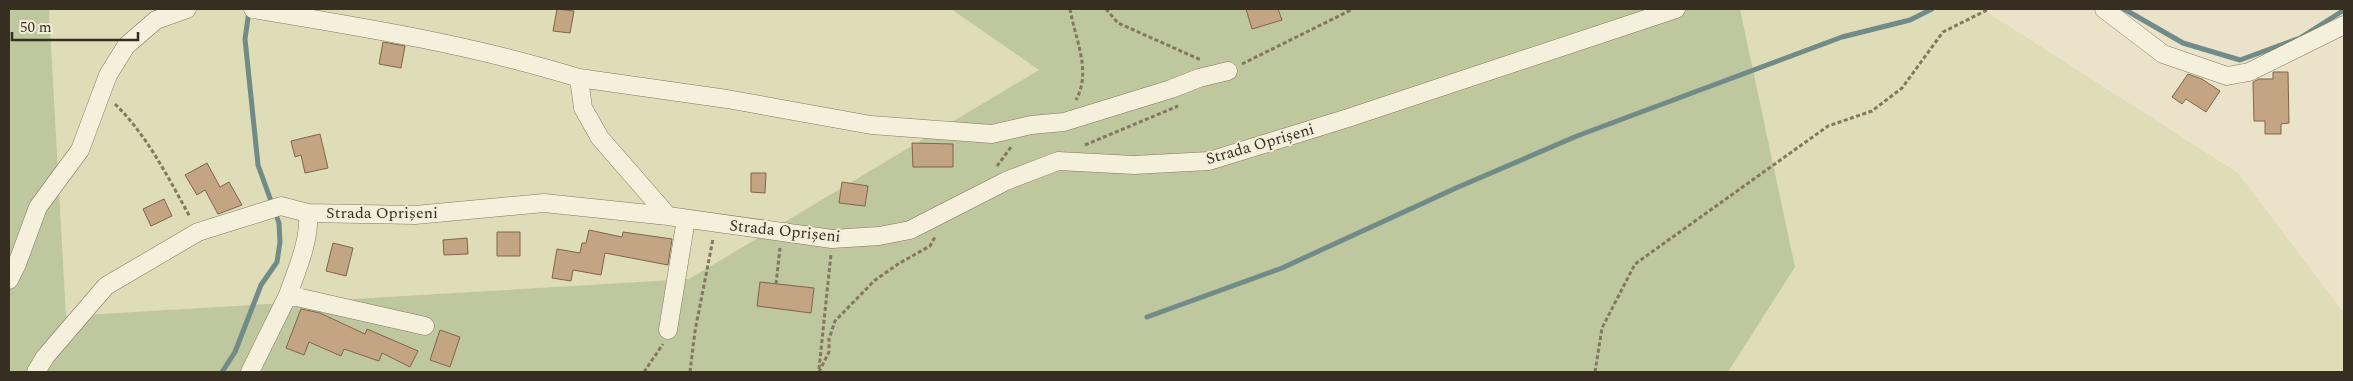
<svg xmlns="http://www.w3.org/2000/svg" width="2353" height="381" font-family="Spectral,serif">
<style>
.farmland{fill:#dfdcb8}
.green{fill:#bec79e}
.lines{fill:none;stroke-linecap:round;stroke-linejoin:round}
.stream{stroke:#718c88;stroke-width:5}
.building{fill:#c3a584;stroke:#816449}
.minor-casing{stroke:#847760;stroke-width:19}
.path{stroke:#847760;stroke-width:3;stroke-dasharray:4 2.5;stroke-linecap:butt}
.minor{stroke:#f5f0dc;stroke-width:18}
.labels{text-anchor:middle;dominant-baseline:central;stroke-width:4;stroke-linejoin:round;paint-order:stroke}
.street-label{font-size:16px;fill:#372e22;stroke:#f2edd8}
</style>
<rect width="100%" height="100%" fill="#eae3ca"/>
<path class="farmland" d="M49 9H951L1039 70 689 279 66 316Z
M1740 9H1982L2238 173 2344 313V372H1728L1795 267Z"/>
<path class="green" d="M9 9H49L66 316 689 279 1039 70 951 9H1740L1795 267 1728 372H9Z"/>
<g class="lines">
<path class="stream" d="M2124 9 2183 43 2240 60 2300 38 2344 10
M1147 317 1282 268 1456 188 1577 136 1842 37 1910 20 1932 9
M222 372 235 352 261 285 277 262 280 242 279 223 258 165 245 39 249 11"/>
</g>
<path class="building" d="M557 9 574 11 570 33 553 31Z
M1246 9H1278L1282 20 1252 29Z
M383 42 405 46 401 68 379 64Z
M2273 72H2288L2289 123 2281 124V134H2265V121H2254L2253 82 2259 79H2273Z
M2188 74 2202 79 2220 91 2206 112 2186 99 2182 104 2172 97Z
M320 134 328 168 305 173 301 155 295 157 291 141Z
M912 143 953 144V167H913Z
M207 163 220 187 229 182 242 205 218 214 205 190 197 195 185 175Z
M751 173H766L765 193 751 192Z
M842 182 868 186 865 206 839 203Z
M164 199 172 216 151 226 143 209Z
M589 230 622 237 623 232 672 239 668 265 605 253 601 275 573 270 571 281 552 278 557 249 580 253 582 243H586Z
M497 232H520V256H497Z
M467 238 468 254 444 255 443 240Z
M333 243 353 248 346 276 326 271Z
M760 282 814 288 811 313 757 306Z
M301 309 320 313 365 334 367 329 418 351 410 367 382 353 379 361 344 349 341 356 309 342 304 355 286 348Z
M440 330 460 337 450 367 430 360Z"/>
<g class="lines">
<g class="minor-casing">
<path id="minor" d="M253 9C362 27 473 45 579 78L583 108 600 138 668 216
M2104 9 2163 54 2227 76 2249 72 2344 25
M579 78 727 99 871 125 992 134 1031 125 1064 122 1171 89 1199 78 1228 71
M308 213C310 241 297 269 288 295L425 326
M9 280 17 264 38 207 80 150 108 75 126 46 156 20 187 9
M668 330 686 219
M36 372 45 357 106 286 198 232 281 206 308 213 415 215 544 203 668 216 832 239 879 236 910 230 1006 181 1058 161 1134 165 1209 161 1348 118 1676 9
M250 372 288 295"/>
</g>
<path class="path" d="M1070 9C1075 39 1092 71 1076 100
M1106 9 1118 23 1201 60
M1242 64 1353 9
M115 104C147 135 169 179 190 217
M1085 145 1178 106
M997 166 1011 147
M776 284 780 248
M819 369 831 254
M644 372 663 344
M690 372 695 331 713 239
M819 372 829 352V339L835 321 874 281 898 264 930 246 935 237
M1595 372 1602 328 1635 264 1828 126 1872 111 1902 88 1943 32 1989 9"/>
<use href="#minor" class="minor"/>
</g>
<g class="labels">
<g class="street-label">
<text transform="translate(1260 144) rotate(-16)">Strada Oprișeni</text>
<text x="382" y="213">Strada Oprișeni</text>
<text transform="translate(785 231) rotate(6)">Strada Oprișeni</text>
</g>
</g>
<rect width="2353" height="381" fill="none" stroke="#372e22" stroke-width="20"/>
<path d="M12 32v8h126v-8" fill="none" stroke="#372e22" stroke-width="2.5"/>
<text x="20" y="32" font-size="15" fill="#372e22" stroke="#f2edd8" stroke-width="4" paint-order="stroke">50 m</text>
</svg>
